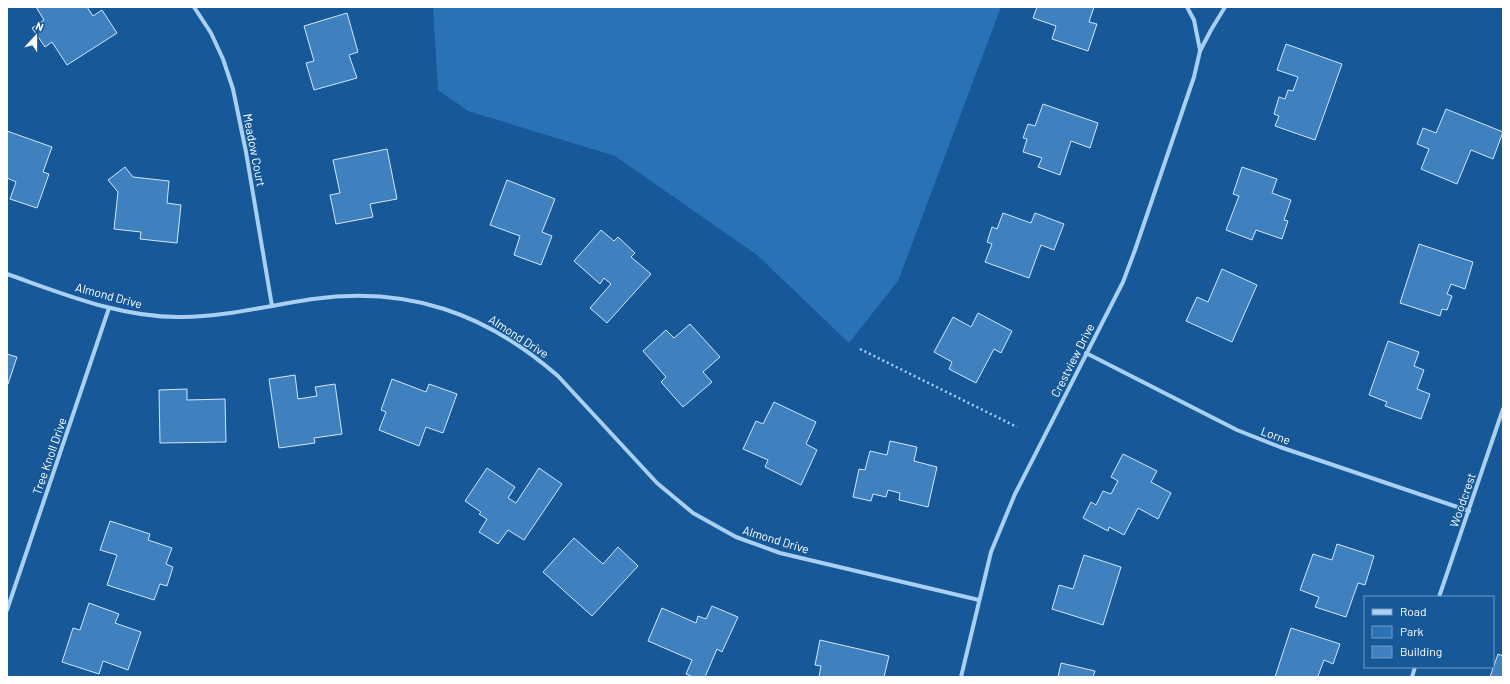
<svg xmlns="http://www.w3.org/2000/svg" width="1510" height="684" font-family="Barlow,sans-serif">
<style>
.green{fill:#2972b6}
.building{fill:#3f81bf;stroke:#d1e7fc}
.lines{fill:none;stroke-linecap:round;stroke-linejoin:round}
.path{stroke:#a9cff2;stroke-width:2.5;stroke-dasharray:2 3;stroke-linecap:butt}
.street{stroke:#a9cff2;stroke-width:4}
.labels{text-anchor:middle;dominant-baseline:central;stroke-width:3;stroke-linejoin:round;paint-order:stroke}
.street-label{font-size:12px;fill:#fff;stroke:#165898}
</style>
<rect width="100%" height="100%" fill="#165898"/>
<path class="green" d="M433 7H1001L898 281 849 343 757 255 615 156 468 111 438 90Z"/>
<path class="building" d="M36 7H87L93 16 102 10 117 33 67 65 52 42 45 47 32 28 44 20Z
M1037 7H1094L1089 22 1097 24 1088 51 1052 39 1056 26 1033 18Z
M347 13 358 52 349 55 357 78 314 90 306 63 314 61 304 26Z
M1286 44 1342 64 1315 140 1275 126 1279 116 1274 114 1279 97 1285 99 1288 90 1293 91 1298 77 1277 70Z
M1043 104 1098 123 1090 148 1071 141 1060 175 1038 167 1042 158 1023 152 1027 139 1023 138 1028 124 1035 126Z
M1446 109 1503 132 1493 159 1471 150 1457 184 1421 169 1429 149 1417 144 1423 128 1436 133Z
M7 131 52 147 43 172 49 174 37 208 10 199 16 182 7 178Z
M387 149 397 199 370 204 373 217 336 224 330 195 340 193 333 160Z
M125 167 133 177 169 181 167 203 181 205 177 243 140 239 141 232 114 229 118 192 108 180Z
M1242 167 1277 179 1272 193 1291 200 1284 220 1288 221 1282 239 1256 230 1252 240 1226 230 1239 196 1233 194Z
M507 180 555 199 542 232 552 236 541 265 514 255 520 236 490 225Z
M1003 213 1031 223 1035 213 1064 224 1054 250 1041 245 1029 278 985 262 992 244 987 242 992 227 997 229Z
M601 230 614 241 618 237 635 253 631 257 651 274 607 323 590 308 611 284 604 278 600 284 574 261Z
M1419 244 1473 262 1465 289 1451 284 1447 294 1452 296 1447 310 1442 309 1440 316 1400 303Z
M1222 269 1257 285 1232 342 1186 321 1197 297 1208 302Z
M978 313 1012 331 1001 353 994 349 976 383 949 369 952 362 934 352 953 317 971 327Z
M690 324 720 357 703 372 712 382 683 407 661 382 666 377 643 351 666 330 674 338Z
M1388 341 1419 352 1414 366 1424 370 1417 389 1430 394 1421 419 1385 406 1387 402 1369 395Z
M7 354 17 357 8 384 7 383Z
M295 375 298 399 317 396 315 387 335 384 342 434 314 438 315 443 279 448 269 379Z
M392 379 426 392 429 384 457 394 443 433 426 427 419 446 379 430 386 412 381 410Z
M187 389V400L225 399 226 442 160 443 159 390Z
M774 402 816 422 806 444 817 450 801 485 765 467 768 460 743 449 756 421 763 424Z
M890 441 917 447 914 461 937 467 928 507 899 500 900 493 888 490 886 497 873 494 871 501 853 497 859 469 865 470 870 451 887 455Z
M1123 454 1157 471 1151 482 1171 493 1158 519 1138 508 1124 535 1109 527 1108 531 1083 518 1091 502 1096 505 1103 491 1111 494 1118 481 1111 477Z
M487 468 515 487 508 498 516 503 539 468 562 484 524 540 508 530 498 544 479 532 487 519 479 514 481 512 465 501Z
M110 521 150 534 148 540 172 548 166 564 173 567 167 586 160 584 154 600 107 585 117 555 100 550Z
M574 538 603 564 618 547 638 566 592 616 543 572Z
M1337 544 1374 556 1365 585 1358 583 1346 617 1315 607 1319 597 1300 590 1313 554 1332 560Z
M1084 555 1121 567 1103 625 1052 609 1059 585 1073 589Z
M89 603 119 614 115 623 141 632 128 670 103 661 99 674 62 662 73 628 80 630Z
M712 606 738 617 722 652 717 649 705 677H693L686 674 692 660 648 641 662 608 696 623 698 616 706 619Z
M1291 628 1340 644 1333 664 1324 660 1318 676 1321 677H1275Z
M820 640 889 656 884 677H819L821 666 815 665Z
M1498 654 1503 656V677H1490Z
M1061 663 1095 671 1093 677H1058Z"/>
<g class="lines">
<path class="path" d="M860 349 1017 427"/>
<path class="street" d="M194 7 211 33 223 59 233 89 246 152 272 306
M1187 7 1194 20 1200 50
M7 274C64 294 121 318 182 317 226 317 270 305 313 299 408 286 486 313 558 376L657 483 693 513 736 537 780 553 979 600
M1086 353 1237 430 1280 447 1469 511
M1439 597 1503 409
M7 610 109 308
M961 677 991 552 1015 494 1123 282 1135 250 1194 77 1200 51 1211 30 1225 7
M1412 677 1415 667"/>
</g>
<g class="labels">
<g class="street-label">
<text transform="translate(255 150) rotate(79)">Meadow Court</text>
<text transform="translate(109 295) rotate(15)">Almond Drive</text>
<text transform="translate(519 336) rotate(33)">Almond Drive</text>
<text transform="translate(1072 360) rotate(-63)">Crestview Drive</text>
<text transform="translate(1276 435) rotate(20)">Lorne</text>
<text transform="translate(49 456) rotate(-71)">Tree Knoll Drive</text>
<text transform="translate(1462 500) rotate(-71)">Woodcrest</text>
<text transform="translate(776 539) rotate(17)">Almond Drive</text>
</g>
</g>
<rect width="1510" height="684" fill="none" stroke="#ffffff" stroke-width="16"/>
<rect x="1364" y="596" width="130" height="72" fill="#165898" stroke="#739bc1"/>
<rect x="1372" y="609" width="20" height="6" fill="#a9cff2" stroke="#739bc1"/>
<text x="1400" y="616" font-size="12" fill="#ffffff">Road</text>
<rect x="1372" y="626" width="20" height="12" fill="#2972b6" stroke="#739bc1"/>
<text x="1400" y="636" font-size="12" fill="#ffffff">Park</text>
<rect x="1372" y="646" width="20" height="12" fill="#3f81bf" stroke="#739bc1"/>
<text x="1400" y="656" font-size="12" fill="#ffffff">Building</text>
<g transform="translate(36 36) rotate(21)" stroke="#165898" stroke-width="3" paint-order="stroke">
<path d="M0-3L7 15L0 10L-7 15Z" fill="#ffffff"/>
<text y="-6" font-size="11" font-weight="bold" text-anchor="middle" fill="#ffffff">N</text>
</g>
</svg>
